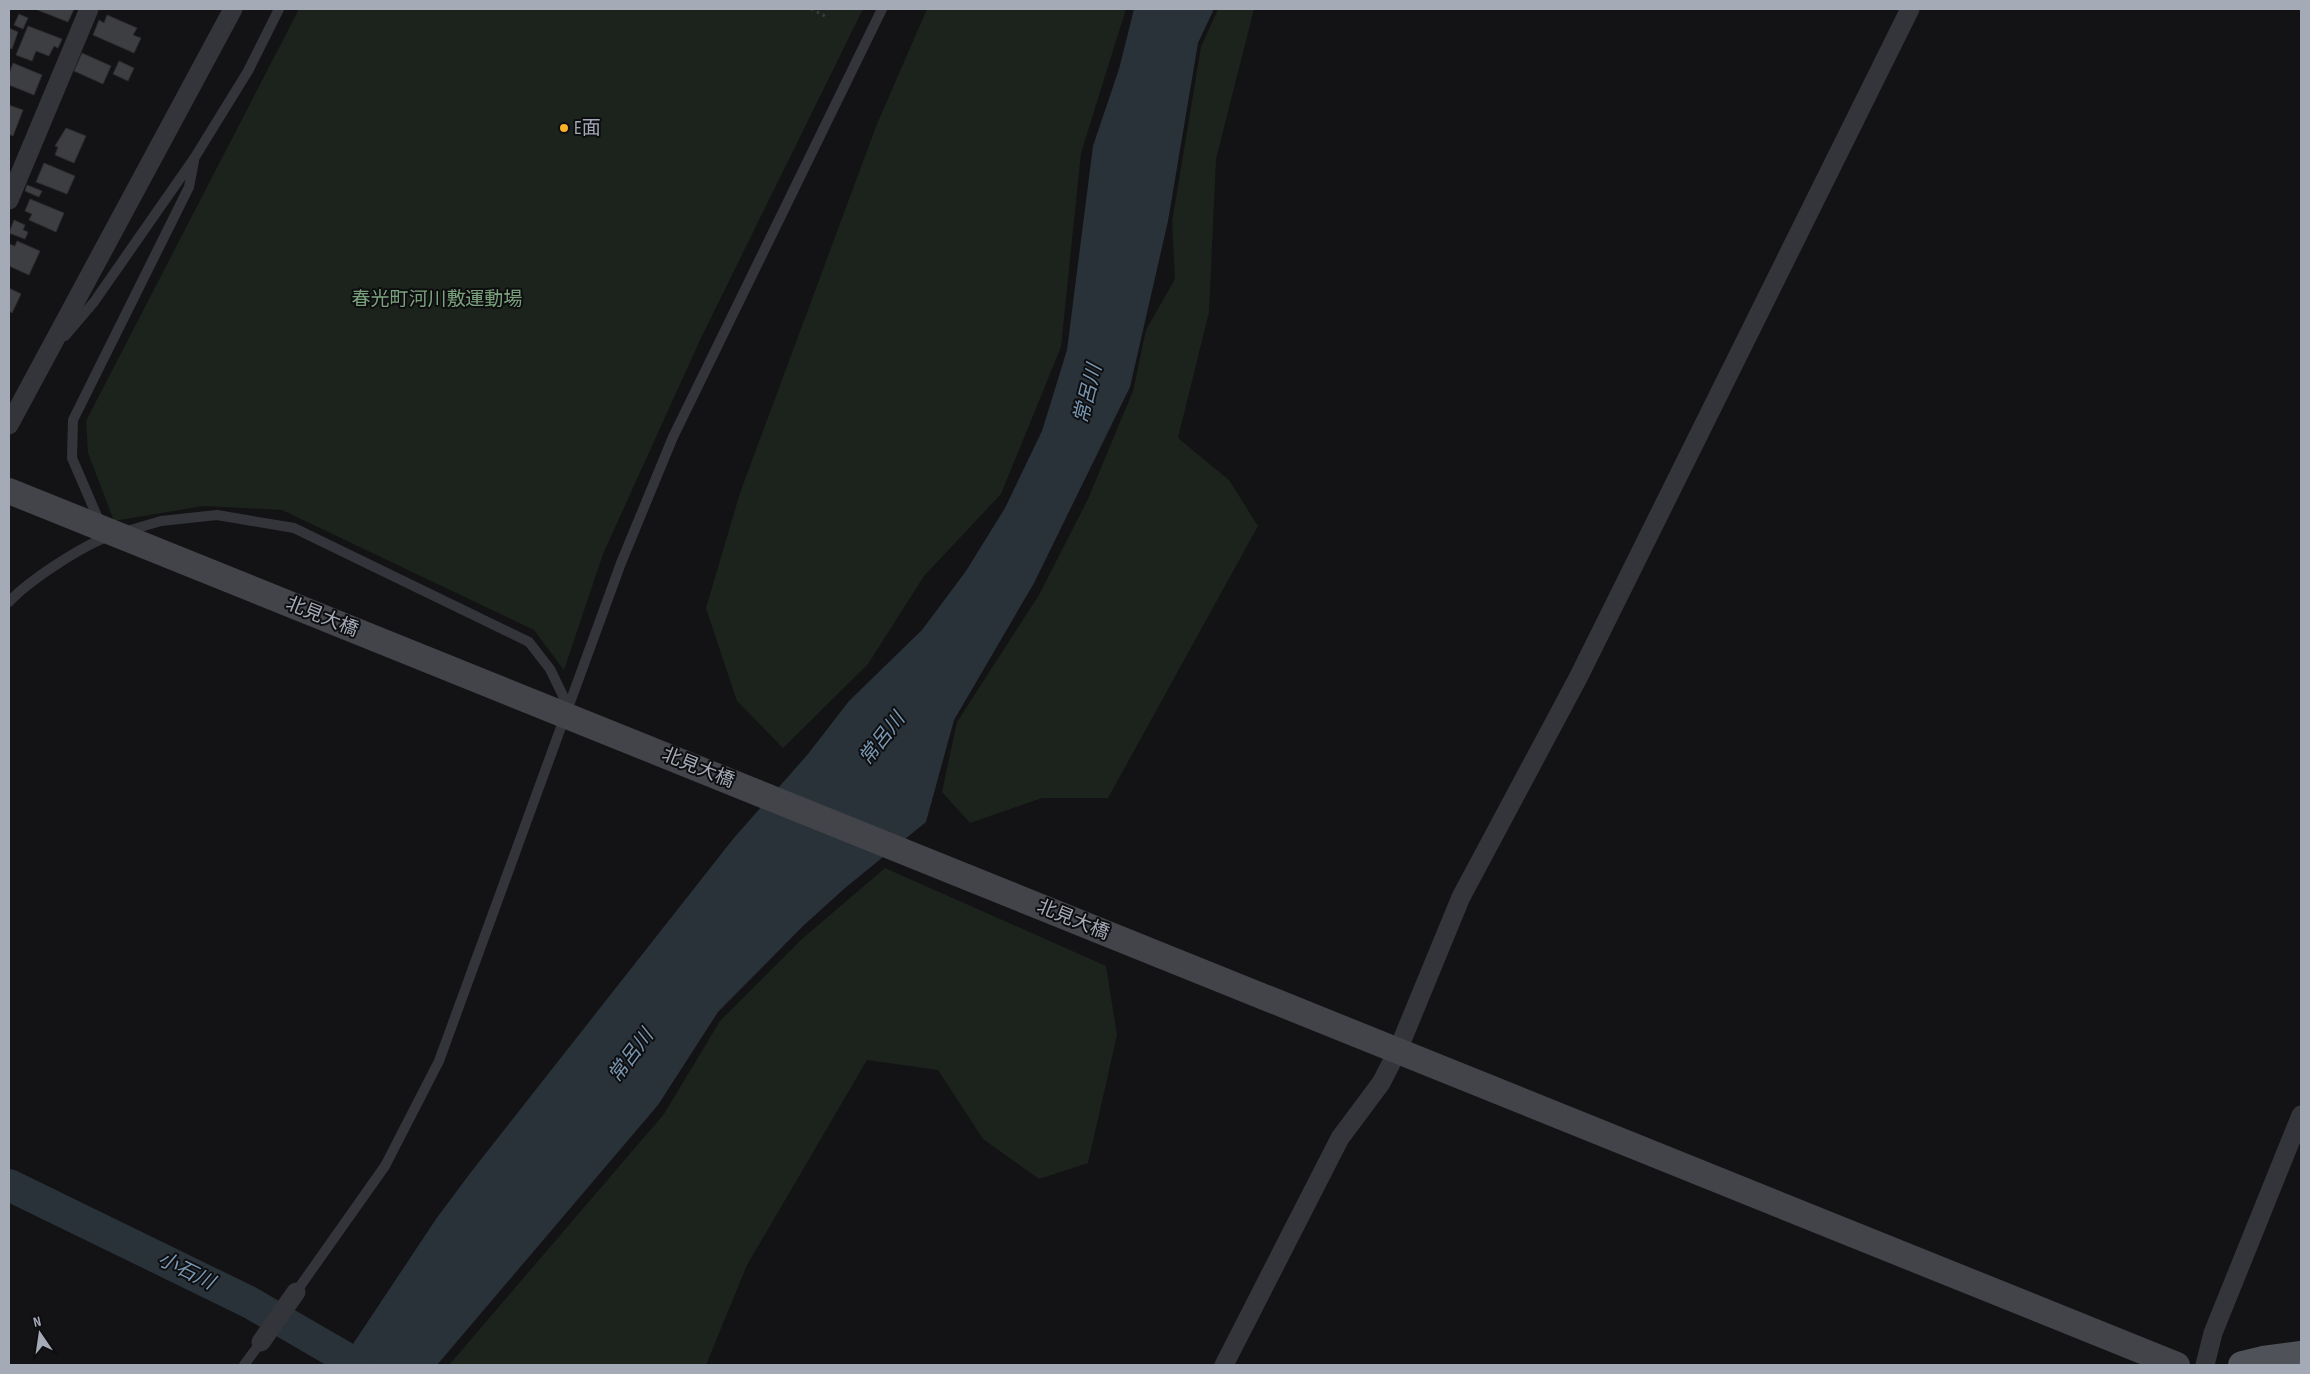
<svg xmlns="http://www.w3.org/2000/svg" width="2310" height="1374" font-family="'Sofia Sans Condensed','Noto Sans JP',sans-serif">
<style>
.green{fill:#1b231c}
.water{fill:#293239}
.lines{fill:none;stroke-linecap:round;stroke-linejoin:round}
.river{stroke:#293239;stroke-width:32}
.building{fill:#3d3e42;stroke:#2d2d31}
.path{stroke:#3a3c41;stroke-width:3;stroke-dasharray:2.5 4;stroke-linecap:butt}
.lane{stroke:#34353a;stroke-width:10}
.street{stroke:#34353a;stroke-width:19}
.secondary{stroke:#42444a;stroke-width:26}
.primary{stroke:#505259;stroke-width:28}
.poi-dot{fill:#fab227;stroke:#0e0e10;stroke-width:2}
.labels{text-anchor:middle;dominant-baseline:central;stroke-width:4;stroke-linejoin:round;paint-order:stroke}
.poi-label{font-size:19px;fill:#a4aab6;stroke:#0e0e10;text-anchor:start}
.park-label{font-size:19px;fill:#7aa27d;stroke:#0e0e10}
.street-label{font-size:19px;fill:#a4aab6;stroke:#0e0e10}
.water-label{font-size:20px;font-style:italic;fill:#7998b3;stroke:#0e0e10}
</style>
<rect width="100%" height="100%" fill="#131315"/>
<path class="green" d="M299 9H863L700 340 603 554 564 670 534 630 282 510 203 506 114 521 88 453 86 421Z
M927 9H1126L1081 153 1061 347 1001 494 924 576 868 664 783 748 737 701 706 608 740 493 877 124Z
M1218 9H1254L1216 159 1209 312 1178 438 1229 480 1258 526 1108 798H1042L970 823 942 792 957 722 1039 595 1088 499 1133 391 1146 330 1175 279 1172 222 1201 47Z
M885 868 1106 966 1117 1035 1088 1163 1039 1179 983 1139 938 1070 867 1060 747 1265 706 1365H449L664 1114 720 1021 802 939Z"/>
<path class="water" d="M1134 9H1214L1198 43 1168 221 1130 387 1034 583 954 720 926 822 845 888 803 926 718 1012 658 1105 437 1365H339L436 1219 471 1172 733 839 808 754 849 701 922 630 966 571 1005 508 1042 431 1067 350 1093 146 1119 69Z"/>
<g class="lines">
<path class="river" d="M9 1185 249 1302 358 1365"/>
</g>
<path class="building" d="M35 9H74L68 22Z
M19 14 28 18 23 29 14 25Z
M107 15 137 28 133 35 141 38 134 53 93 35 99 20 104 23Z
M28 26 62 39 58 48 54 46 49 56 36 51 32 61 16 55Z
M9 28 18 32 12 49 9 48Z
M82 53 111 66 103 84 74 71Z
M119 61 134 68 128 81 113 74Z
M13 63 42 75 34 95 9 85V74Z
M9 105 23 110 13 136 9 134Z
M66 128 86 136 74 163 55 155 58 147 55 146Z
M44 163 75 176 67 194 36 182Z
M27 185 42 191 39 197 25 191Z
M30 199 64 213 56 232 29 220 32 214 25 211Z
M14 220 25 225 23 230 28 232 25 239 9 233Z
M17 241 40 251 29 275 9 266V244L15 246Z
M9 288 21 294 12 313 9 311Z"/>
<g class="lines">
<path class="path" d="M811 9 825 16"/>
<path class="lane" d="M65 336 94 302 195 157 248 71 279 9
M100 523 72 458 73 420 189 187 194 161
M124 532 161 521 217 515 294 528 529 642 550 669 568 706
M9 602C28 581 83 545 110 536
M296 1292 385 1166 439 1061 621 563 673 437 882 9
M244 1365 261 1342"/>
<path class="street" d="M9 200 89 9
M9 425 233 9
M261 1342 296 1292
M1224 1365 1340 1138 1381 1083 1398 1050 1461 897 1578 678 1910 9
M2205 1365 2213 1333 2301 1115"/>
<path class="secondary" d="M9 491 2177 1365"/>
<path class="primary" d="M2242 1365 2263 1360 2301 1355"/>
</g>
<circle class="poi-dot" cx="564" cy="128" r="5"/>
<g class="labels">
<g class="poi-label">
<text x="574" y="128">E面</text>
</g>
<g class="park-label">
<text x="437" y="299">春光町河川敷運動場</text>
</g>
<g class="street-label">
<text transform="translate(322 617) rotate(22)">北見大橋</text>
<text transform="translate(698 768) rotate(22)">北見大橋</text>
<text transform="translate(1073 920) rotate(22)">北見大橋</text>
</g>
<g class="water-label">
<text transform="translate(1088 394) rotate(-76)">常呂川</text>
<text transform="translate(882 739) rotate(-52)">常呂川</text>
<text transform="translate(631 1056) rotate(-53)">常呂川</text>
<text transform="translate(186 1271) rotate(26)">小石川</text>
</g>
</g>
<rect width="2310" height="1374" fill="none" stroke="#a4aab6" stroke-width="20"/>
<g transform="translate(40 1334) rotate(347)" stroke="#0e0e10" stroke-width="4" paint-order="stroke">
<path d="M0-4L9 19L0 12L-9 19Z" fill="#a4aab6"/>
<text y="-8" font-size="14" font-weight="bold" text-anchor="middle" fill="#a4aab6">N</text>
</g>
</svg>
